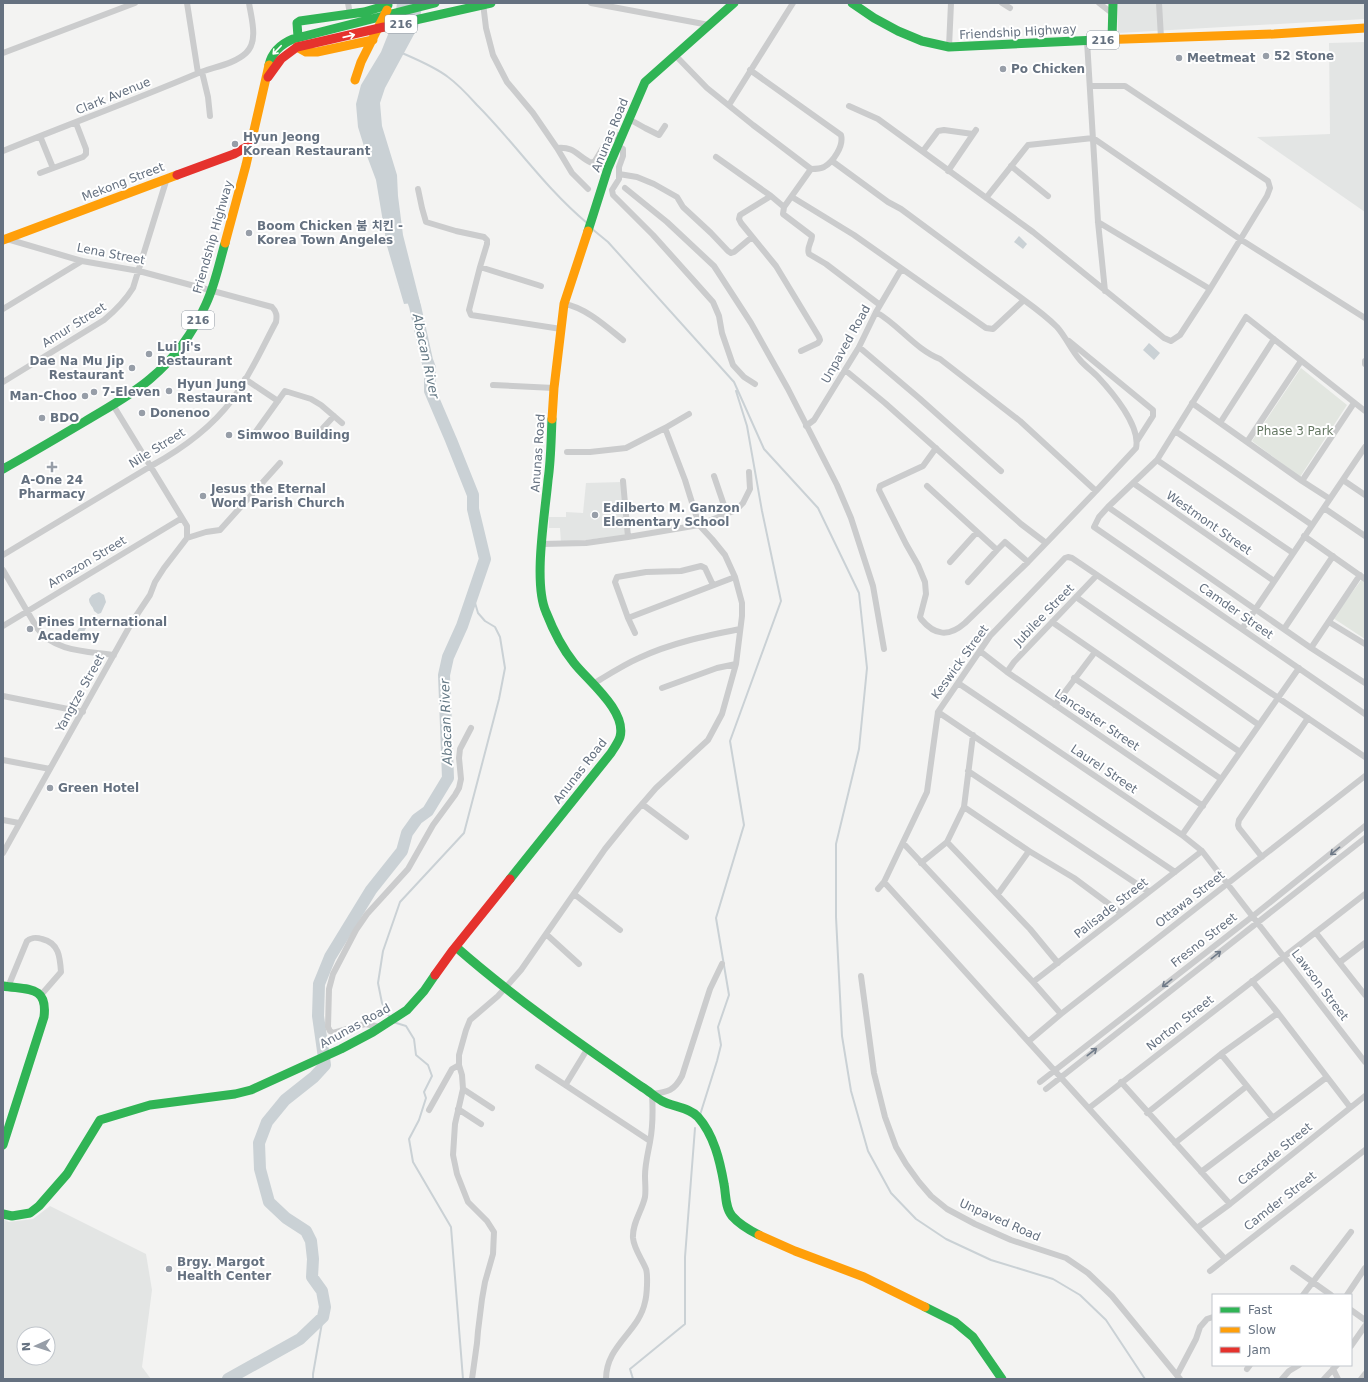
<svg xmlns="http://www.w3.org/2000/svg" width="1368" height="1382" font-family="'DejaVu Sans','Noto Sans KR',sans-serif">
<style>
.built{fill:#e3e5e4;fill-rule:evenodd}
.park{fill:#e2e6e0}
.water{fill:#cad1d5}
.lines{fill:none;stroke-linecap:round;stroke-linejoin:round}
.stream{stroke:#cad1d5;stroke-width:2}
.river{stroke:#cad1d5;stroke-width:12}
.street{stroke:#cbcccd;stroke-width:6}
.fast{stroke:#30b455;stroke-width:9}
.slow{stroke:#ff9f0a;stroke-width:9}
.jam{stroke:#e5322d;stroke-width:9}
.oneway{stroke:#fff}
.oneway2{stroke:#6f7a88}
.poi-dot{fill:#979ea8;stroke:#fff;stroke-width:1.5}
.labels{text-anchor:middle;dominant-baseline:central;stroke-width:4;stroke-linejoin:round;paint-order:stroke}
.shield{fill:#fff;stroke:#939ca6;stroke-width:1}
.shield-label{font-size:11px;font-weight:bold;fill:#657180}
.street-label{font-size:12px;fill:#657180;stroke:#fff}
.poi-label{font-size:12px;font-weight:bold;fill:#657180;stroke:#fff;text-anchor:start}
.park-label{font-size:12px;fill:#657863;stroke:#fff}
.water-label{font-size:13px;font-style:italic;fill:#657985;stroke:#fff}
</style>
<rect width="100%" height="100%" fill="#f3f3f2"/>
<path class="built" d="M1117 3H1365V19L1118 33Z
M1365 42V212L1257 137 1330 134 1329 43Z
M622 482 627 535 561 543 560 528H549V517H566V512L583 513 586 483Z
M50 1206 146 1254 152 1290 142 1367 151 1379H3V1219L9 1222 33 1219ZM24 1334H48V1358H24Z"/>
<path class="park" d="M1301 368 1347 405 1300 477 1252 441Z
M1362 579 1365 581V639L1333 618Z"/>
<path class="water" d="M397 3H423L418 27 385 88 380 103 382 126 397 175 398 196 403 235 420 302 404 304 387 246 376 180 367 156 358 127 356 104 361 85 381 52 395 17Z
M1019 236 1027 244 1023 249 1014 242Z
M1149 343 1160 353 1154 360 1143 350Z
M99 592 104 595 106 602 101 613 98 614 94 611C93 606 89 605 89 599L92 595Z
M87 623 88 625 82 635 78 636 76 633C78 629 82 623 87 623Z"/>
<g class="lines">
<path class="stream" d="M402 53C418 60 435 67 448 77 459 85 468 95 477 105 515 143 545 188 587 223
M591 228 608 242 734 382 764 449 818 508 859 593 867 668 859 749 836 844V917L842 1036 851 1091 868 1151 891 1193 916 1219 946 1239 991 1260 1053 1279 1080 1295 1106 1320 1145 1379
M390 1018 382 1003 378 983 383 951 400 902 464 833 499 699 505 668 500 637 495 627 485 621 478 613 473 596
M393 1022 406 1026 414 1039 416 1055 428 1065 432 1076 424 1092 426 1098 419 1120 409 1139 413 1162 451 1227 463 1379
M700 1115 717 1061 721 1045 718 1027 729 995 716 918 744 825 730 741 781 601 762 511 747 426 736 391
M313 1379V1374L323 1317
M633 1379 630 1369 685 1324V1257L695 1128"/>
<path class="river" d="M228 1379 300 1339 323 1317 325 1307 322 1291 312 1277 313 1259 311 1241 306 1231 286 1218 269 1202 260 1169 259 1143 267 1122 285 1100 314 1077 325 1065 318 1016 319 984 330 957 371 890 402 851 407 833 417 819 428 811 448 778 444 675 448 657 462 626 485 559 473 509V495L451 440 430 391V368L427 360 415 306 409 289"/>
<path class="street" d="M187 3 198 73
M348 3 350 14
M483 3 486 28 493 55 507 82 533 113 557 148 572 173 588 189
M591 3 709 25
M1002 3 1010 8
M1099 3 1113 14
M1159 3 1161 38
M1087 41 1098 222 1105 291
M949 47 951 3
M3 53 135 3
M675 55 707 88 753 125 811 169C816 169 820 169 824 167 833 162 844 146 841 135L750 70
M202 72 208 97 210 116
M729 105 793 3
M849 106 878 119 1033 232 1164 338 1171 341 1180 335 1210 289 1267 196 1270 188 1268 181 1125 86H1090
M629 119 645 128 659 135 665 126
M40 136 53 168
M617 146 623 149V156L619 167V179L612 190 613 195 653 235 713 302 719 316 722 333 733 365 744 377 755 384
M557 148C575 146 578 157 592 163L595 161 607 141 623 133
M3 151C67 125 132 101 196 74 212 67 233 65 246 53 259 41 251 17 249 3
M923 151 938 131 944 130 973 134
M716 157 771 196 784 207
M1011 166 1048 196
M811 169 784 207 783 214 812 236C812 242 806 248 809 254L826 264 880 305
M948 171 976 130
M40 173 83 157 86 154V149L76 123
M619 174 637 177 654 184 677 197 683 207 711 233 728 251 731 253 734 252 752 237
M625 188 667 222 714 266 751 323 788 389 837 485 851 518 873 586 884 649
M418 189 422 208 426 222 456 231 484 237 487 240V244L480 267 469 310 471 315 561 329
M771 196 740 215 739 219 741 223 776 266 819 337 820 340 818 343 801 351
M792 197 854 235 986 328 993 329 1024 300 901 209 888 202 832 161
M986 198 1028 145 1093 138 1240 239 1365 318
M1098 222 1210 289
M480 267 541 286
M1024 300C1035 308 1047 317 1057 327 1066 337 1071 350 1080 360 1085 366 1092 371 1098 377 1112 392 1141 426 1136 448L1096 491
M564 304C585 307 607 327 623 340
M3 309 82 261
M876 312C899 325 915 349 940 359L1020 421 1096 491 1028 562 1005 542 997 550 927 486
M1069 341 1153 410V416L1137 441
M859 347 919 398 1001 471
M1365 361V364
M845 370 885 403 1021 524 1046 543
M245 379 278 401
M3 382 104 320C116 310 125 301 133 288L167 178
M493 385 554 388
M1192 403 1302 481 1330 499
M1365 411 1246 317 1157 460 1108 507 1099 517 1094 527 1365 714
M1220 423 1274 339
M806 426 814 420 859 347 876 312 899 273 902 269
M323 428 334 416
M1175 431 1312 525
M252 437 285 391 311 399 321 405 342 423
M1247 442 1301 361
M936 448 923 466 880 486 879 490 906 544 918 565 925 582 926 594 920 617 921 619C935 636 949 637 965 623L1028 562
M567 452H590L626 448 665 428
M1157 460 1293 553
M714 476 727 514
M1343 480 1365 495
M623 481 628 537
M1302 481 1354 403
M1133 483 1274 581
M1108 507 1311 648 1365 683
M1324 508 1365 536
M626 509 649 507
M1304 536 1365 579
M187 538 206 532 220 530 280 463
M542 544 586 543 628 537 699 525 736 510 743 503 750 489 749 472
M3 555 151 466C182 449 211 428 232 400 250 376 262 348 276 322 277 316 277 312 272 307L139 271 82 261 7 239
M950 562 977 532
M3 570 37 628C54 652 87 651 114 655
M968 582 997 550
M1076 597 1259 725
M628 618 615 582 617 577 646 572 681 571 701 566 705 568 713 585
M1052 622 1240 752
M1329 622 1365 644
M3 626 182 518
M1242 629 1365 447
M1284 629 1333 556
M635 633 628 618 735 577
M1311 648 1360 575
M980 651 1007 672 1203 806
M1007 672 1014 662 1097 575
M1074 678 1221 779
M958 683 1182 835 1202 851 1365 1062
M593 684C608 675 623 665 639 658 671 643 705 636 740 629
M662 688 717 668 736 664
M3 696 83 712
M1055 705 1095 652
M938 712 1175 872
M3 760 50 769
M968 771 1149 892
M642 804 686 837
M964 807 1029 851 1074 878 1121 913
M3 820 19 823
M1182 835 1299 668
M947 842 1030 929 1058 963
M903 843 1033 982 1061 1014
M3 853 132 622 150 595 155 582 164 568 187 538V526L113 405
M1262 857 1239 828 1238 825 1239 820 1308 718
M921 863 947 842 964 807 973 735
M884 882 1225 1259
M878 889 884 882 927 792 938 712 990 636 1065 558 1068 557 1072 558 1097 575 1365 757
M574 894 620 930
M998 894 1029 851
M1316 933 1365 995
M546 934 579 964
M1340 962 1365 943
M861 976 874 1073 885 1117 896 1147 906 1164 919 1182 931 1196 947 1209 975 1224 1011 1240 1066 1258 1088 1273 1112 1296 1180 1379
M1252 981 1278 1013 1350 1107
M1033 982 1202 851
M8 987 27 941C32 937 36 937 42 939 59 943 60 957 61 972L41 995
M381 1027 365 1024 333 1033 330 1031 328 1027 329 989 333 974 356 930 367 914 408 869 433 825 455 795 459 788 461 779 459 758 460 749 471 728
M1029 1041 1061 1014 1365 776
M1221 1054 1273 1118
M538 1067 650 1141
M1040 1082 1253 916 1365 826
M1121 1082 1230 1204
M566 1084 588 1048
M463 1089 492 1108
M1046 1089 1365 838
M1089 1108 1365 894
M458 1109 481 1124
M429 1110 452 1069 459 1065
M1147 1113 1221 1054 1278 1013
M1175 1143 1247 1086
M1201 1172 1327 1077
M1197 1228 1230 1204 1365 1096
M1293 1268 1331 1295
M1210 1271 1225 1259 1365 1150
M1303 1295 1351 1232
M1347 1295 1365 1268
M1351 1310 1365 1320
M1351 1346 1365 1326
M1247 1369 1250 1365
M1333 1369 1338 1379
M1177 1375 1196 1339 1200 1327 1207 1319 1213 1317
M472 1379 477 1343 478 1331 482 1299 485 1282 493 1254 494 1232 487 1221 468 1202 457 1174 453 1155 455 1124 463 1089 462 1075 459 1065V1055L466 1030 470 1020 498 996 521 970 605 849 630 818 656 788 708 740 722 714 736 664 742 616V603L735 577 725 555 712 539 699 525 685 480 665 428 689 414
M606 1379C606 1345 639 1332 645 1302 647 1295 648 1275 646 1269 642 1259 634 1249 633 1238 632 1223 642 1211 645 1197 646 1190 645 1183 645 1176 645 1164 648 1153 650 1142 653 1126 653 1110 652 1094 668 1092 674 1091 682 1076L710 989 722 964
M1282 1379 1289 1371 1299 1365
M1324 1379 1337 1365
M1361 1379 1365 1374"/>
<path class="fast" d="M852 3 874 18 898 31 922 41 949 47 1097 40
M384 27 491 3
M298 37 297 23 300 21 364 12 388 5
M1112 39 1113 3
M269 65C272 52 281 44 293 39L435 3
M588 231 608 168 645 82 734 3
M3 469C30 454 57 438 84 422 107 408 130 396 150 379 174 359 193 333 206 304 215 285 219 264 225 243
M510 879 611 753C614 748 618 743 620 737 627 711 588 681 574 663 562 648 553 630 546 612 533 583 545 514 548 480 551 460 551 440 552 419
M456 947C514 998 579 1043 642 1087 649 1091 655 1097 662 1101 673 1107 689 1107 698 1117 714 1135 720 1161 724 1184 726 1194 725 1208 732 1216 739 1224 749 1230 759 1235
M3 986C27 990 48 985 44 1017L3 1145
M3 1214 12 1216 30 1213 39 1206 67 1174 100 1120 150 1105 235 1094 251 1090 341 1049 373 1032 407 1010 424 991 435 975
M925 1307 955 1322 973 1337 1002 1379"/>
<path class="slow" d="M1097 40 1274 34 1365 28
M297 47 306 52H317L373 40
M355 80 361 62 387 10
M3 240 177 175
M225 243 246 165 269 65
M552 419 554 388 564 304 588 231
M759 1235 795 1251 864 1277 925 1307"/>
<path class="jam" d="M268 77 281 59 297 47 384 27
M177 175 234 154 250 145
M435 975 453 950 510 879"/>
</g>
<defs><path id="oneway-shaft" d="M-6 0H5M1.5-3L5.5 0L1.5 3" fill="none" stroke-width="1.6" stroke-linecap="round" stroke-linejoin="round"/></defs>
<g class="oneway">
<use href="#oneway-shaft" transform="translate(349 36) rotate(-13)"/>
<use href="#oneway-shaft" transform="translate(277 50) rotate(134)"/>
</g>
<g class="oneway2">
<use href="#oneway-shaft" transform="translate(1335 851) rotate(141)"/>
<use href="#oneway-shaft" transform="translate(1216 955) rotate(-38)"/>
<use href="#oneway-shaft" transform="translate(1167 983) rotate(142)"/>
<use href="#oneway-shaft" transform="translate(1092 1052) rotate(-38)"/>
</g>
<g class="poi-dot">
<circle cx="1266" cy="56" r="4"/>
<circle cx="1179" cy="58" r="4"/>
<circle cx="1003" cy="69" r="4"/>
<circle cx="235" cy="144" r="4"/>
<circle cx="249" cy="233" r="4"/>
<circle cx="149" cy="354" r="4"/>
<circle cx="132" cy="368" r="4"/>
<circle cx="169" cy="391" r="4"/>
<circle cx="94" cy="392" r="4"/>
<circle cx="85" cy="396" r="4"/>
<circle cx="142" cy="413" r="4"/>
<circle cx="42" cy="418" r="4"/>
<circle cx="229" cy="435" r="4"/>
<path d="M50 461h4v4h4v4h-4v4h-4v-4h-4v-4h4z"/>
<circle cx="203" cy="496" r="4"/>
<circle cx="595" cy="515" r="4"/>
<circle cx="30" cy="629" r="4"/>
<circle cx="50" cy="788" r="4"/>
<circle cx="169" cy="1269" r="4"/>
</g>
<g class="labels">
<g class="shield">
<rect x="385" y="15" width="32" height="18" rx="3"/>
<rect x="1087" y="31" width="32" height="18" rx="3"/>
<rect x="182" y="311" width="32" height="18" rx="3"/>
</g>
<g class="shield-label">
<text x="401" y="24">216</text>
<text x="1103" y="40">216</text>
<text x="198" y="320">216</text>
</g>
<g class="street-label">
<text transform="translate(1018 32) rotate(-3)">Friendship Highway</text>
<text transform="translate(113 96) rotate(-22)">Clark Avenue</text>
<text transform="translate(610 135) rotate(-68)">Anunas Road</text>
<text transform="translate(123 182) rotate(-21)">Mekong Street</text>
<text transform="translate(213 237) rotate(-74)">Friendship Highway</text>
<text transform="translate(111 254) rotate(11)">Lena Street</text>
<text transform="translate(74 325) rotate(-32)">Amur Street</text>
<text transform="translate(846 344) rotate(-61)">Unpaved Road</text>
<text transform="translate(157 448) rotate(-32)">Nile Street</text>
<text transform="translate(538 453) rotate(-86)">Anunas Road</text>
<text transform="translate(1209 523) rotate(35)">Westmont Street</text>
<text transform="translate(87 562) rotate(-31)">Amazon Street</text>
<text transform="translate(1236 611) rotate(35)">Camder Street</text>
<text transform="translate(1044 615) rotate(-46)">Jubilee Street</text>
<text transform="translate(960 662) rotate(-54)">Keswick Street</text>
<text transform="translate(80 693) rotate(-61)">Yangtze Street</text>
<text transform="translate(1097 720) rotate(34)">Lancaster Street</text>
<text transform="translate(1104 769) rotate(34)">Laurel Street</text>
<text transform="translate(580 771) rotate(-52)">Anunas Road</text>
<text transform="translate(1190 899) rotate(-38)">Ottawa Street</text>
<text transform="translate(1111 908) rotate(-38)">Palisade Street</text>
<text transform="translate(1204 940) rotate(-38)">Fresno Street</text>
<text transform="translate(1320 985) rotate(53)">Lawson Street</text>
<text transform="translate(1180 1023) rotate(-38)">Norton Street</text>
<text transform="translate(355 1026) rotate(-29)">Anunas Road</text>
<text transform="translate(1275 1154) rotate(-39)">Cascade Street</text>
<text transform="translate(1280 1201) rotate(-38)">Camder Street</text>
<text transform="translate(1000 1220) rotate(24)">Unpaved Road</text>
</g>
<g class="poi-label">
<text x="1274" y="56">52 Stone</text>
<text x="1187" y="58">Meetmeat</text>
<text x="1011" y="69">Po Chicken</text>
<text x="243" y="137">Hyun Jeong<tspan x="243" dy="14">Korean Restaurant</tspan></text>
<text x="257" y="226">Boom Chicken 붐 치킨 -<tspan x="257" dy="14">Korea Town Angeles</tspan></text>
<text x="157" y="347">Lui Ji's<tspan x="157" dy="14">Restaurant</tspan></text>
<text x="124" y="361" text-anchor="end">Dae Na Mu Jip<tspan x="124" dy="14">Restaurant</tspan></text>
<text x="177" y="384">Hyun Jung<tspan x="177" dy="14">Restaurant</tspan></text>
<text x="102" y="392">7-Eleven</text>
<text x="77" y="396" text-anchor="end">Man-Choo</text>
<text x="150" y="413">Donenoo</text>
<text x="50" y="418">BDO</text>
<text x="237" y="435">Simwoo Building</text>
<text x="52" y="480" text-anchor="middle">A-One 24<tspan x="52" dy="14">Pharmacy</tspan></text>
<text x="211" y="489">Jesus the Eternal<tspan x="211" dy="14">Word Parish Church</tspan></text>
<text x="603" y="508">Edilberto M. Ganzon<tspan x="603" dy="14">Elementary School</tspan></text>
<text x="38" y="622">Pines International<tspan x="38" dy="14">Academy</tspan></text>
<text x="58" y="788">Green Hotel</text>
<text x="177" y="1262">Brgy. Margot<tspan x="177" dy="14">Health Center</tspan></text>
</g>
<g class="park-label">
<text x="1295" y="431">Phase 3 Park</text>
</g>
<g class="water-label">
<text transform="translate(426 356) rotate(78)">Abacan River</text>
<text transform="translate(446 722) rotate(-92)">Abacan River</text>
</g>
</g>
<rect width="1368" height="1382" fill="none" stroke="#657180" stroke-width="8"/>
<rect x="1212" y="1294" width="140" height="72" fill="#ffffff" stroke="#c1c6cc"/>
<rect x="1220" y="1307" width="20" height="6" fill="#30b455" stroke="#c1c6cc"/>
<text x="1248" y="1314" font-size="12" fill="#657180">Fast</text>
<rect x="1220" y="1327" width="20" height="6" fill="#ff9f0a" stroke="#c1c6cc"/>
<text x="1248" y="1334" font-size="12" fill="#657180">Slow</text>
<rect x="1220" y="1347" width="20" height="6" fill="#e5322d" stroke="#c1c6cc"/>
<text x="1248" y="1354" font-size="12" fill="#657180">Jam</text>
<g transform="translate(36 1346) rotate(267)"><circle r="19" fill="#ffffff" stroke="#c1c6cc"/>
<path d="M0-3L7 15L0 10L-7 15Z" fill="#979ea8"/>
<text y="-6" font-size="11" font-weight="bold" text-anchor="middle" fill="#657180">N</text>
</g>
</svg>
